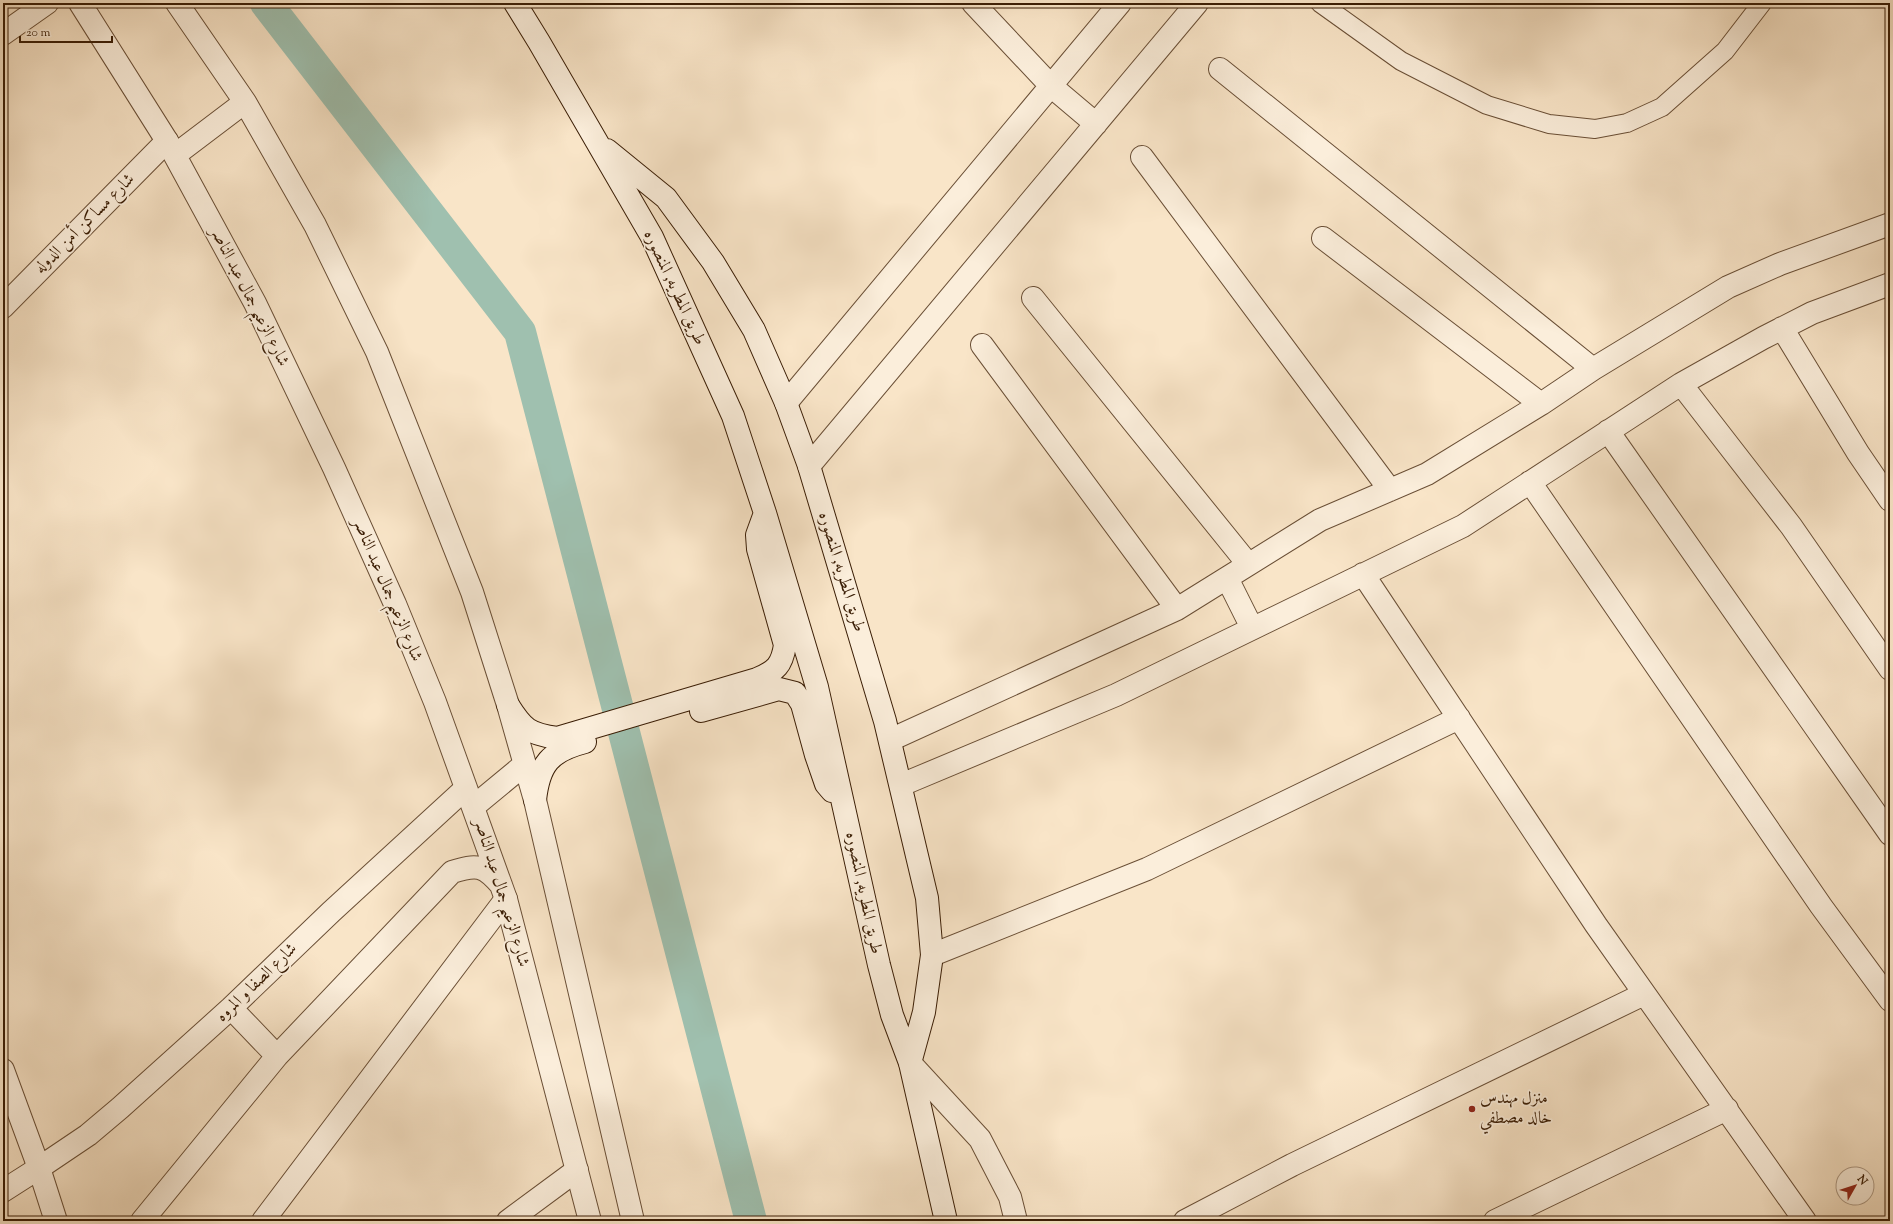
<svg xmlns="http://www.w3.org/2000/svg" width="1893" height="1224" font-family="'Sorts Mill Goudy',Amiri,serif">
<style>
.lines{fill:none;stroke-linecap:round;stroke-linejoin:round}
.canal{stroke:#9fc0af;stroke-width:32}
.service-casing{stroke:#6a4f36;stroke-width:20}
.minor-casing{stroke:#6a4f36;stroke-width:24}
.tertiary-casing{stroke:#6a4f36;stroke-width:24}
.secondary-casing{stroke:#3a1d05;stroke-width:24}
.service{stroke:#fbeedb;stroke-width:18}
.minor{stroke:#fbeedb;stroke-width:22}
.tertiary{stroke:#fbeedb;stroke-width:22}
.secondary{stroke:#fbeedb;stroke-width:22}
.poi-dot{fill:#8f2418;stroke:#fbeedb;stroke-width:1.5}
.labels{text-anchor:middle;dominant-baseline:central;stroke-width:3.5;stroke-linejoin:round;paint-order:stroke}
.street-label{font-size:17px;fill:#3a1d05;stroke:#fbeedb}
.poi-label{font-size:17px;fill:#3a1d05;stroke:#fbeedb;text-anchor:start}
</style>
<rect width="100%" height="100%" fill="#f9e5c8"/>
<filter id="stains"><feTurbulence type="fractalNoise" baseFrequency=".005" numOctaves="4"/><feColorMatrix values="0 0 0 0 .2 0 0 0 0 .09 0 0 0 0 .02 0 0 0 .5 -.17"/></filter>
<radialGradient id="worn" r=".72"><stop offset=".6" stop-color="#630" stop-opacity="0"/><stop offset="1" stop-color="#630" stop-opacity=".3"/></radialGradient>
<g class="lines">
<path class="canal" d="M266 3 520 332 751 1221"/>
<g class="service-casing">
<path id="service" d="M1320 3 1401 61 1487 105 1549 124 1595 129 1627 123 1662 107 1725 51 1762 3"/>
</g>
<g class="minor-casing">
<path id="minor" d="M973 3 1051 86 1096 124
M3 34 47 3
M1220 69 1593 369
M1142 157 1390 490
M1323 238 1541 404
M1033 298 1248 564
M3 307 167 141
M1782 328 1858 453 1890 500
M982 345 1177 609
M1681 384 1791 526 1890 669
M786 403 1120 3
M1608 431 1890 834
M809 466 1197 3
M1530 482 1821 906 1890 1000
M1363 574 1596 925 1805 1221
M1227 578 1252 628
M890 740 1177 609 1320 520 1427 474 1541 404 1593 369 1728 287 1780 264 1890 224
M901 785 1116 695 1463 526 1681 384 1763 338 1812 313 1890 284
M932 955 1147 869 1459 718
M910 1063 980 1139 1010 1197 1016 1221
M3 1191 39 1168
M263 1221 506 899
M508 1221 577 1170
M1185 1221 1292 1165 1644 994
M1495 1221 1727 1109"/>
</g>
<g class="tertiary-casing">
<path id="tertiary" d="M80 3 167 141 255 303 334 468 395 604 435 702 506 899 590 1221
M177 3 245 102 315 225 377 352 472 592 508 705 535 800 633 1221
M175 155 245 102
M473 807 525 764
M231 1008 277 1056
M3 1070 39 1168 56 1221
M39 1168 88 1135 120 1108 231 1008 331 912 466 788
M142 1221 277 1056 452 872C477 864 484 865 501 885"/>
</g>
<g class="secondary-casing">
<path id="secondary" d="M515 3 539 42 652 237 733 416 765 513 817 687 879 965 892 1015 910 1063 946 1221
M607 150 666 198 713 262 754 330 786 403 809 466 885 721 927 898 932 955 924 1012 910 1063
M508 705C523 729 529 734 557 738L757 679C776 671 782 665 785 645L758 549 757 535 765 513
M701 711 779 689 795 693 802 704 816 755 826 784 832 791
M535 800C539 764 550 751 585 742"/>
</g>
<use href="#service" class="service"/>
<use href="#minor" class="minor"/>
<use href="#tertiary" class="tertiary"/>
<use href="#secondary" class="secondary"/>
</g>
<circle class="poi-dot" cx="1472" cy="1109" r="4"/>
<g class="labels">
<g class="street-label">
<text transform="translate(85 224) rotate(-45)">شارع مساكن أمن الدوله</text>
<text transform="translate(674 288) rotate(65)">طريق المطريه, المنصوره</text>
<text transform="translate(249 297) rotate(63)">شارع الزعيم جمال عبد الناصر</text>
<text transform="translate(841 572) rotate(73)">طريق المطريه, المنصوره</text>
<text transform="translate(387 590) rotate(67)">شارع الزعيم جمال عبد الناصر</text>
<text transform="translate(501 893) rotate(73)">شارع الزعيم جمال عبد الناصر</text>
<text transform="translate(863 893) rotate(78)">طريق المطريه, المنصوره</text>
<text transform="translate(257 983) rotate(-44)">شارع الصفا و المروه</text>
</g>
<g class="poi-label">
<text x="1480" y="1099">منزل مهندس<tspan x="1480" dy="20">خالد مصطفي</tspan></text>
</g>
</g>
<rect width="1893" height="1224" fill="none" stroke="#f9e5c8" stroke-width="16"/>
<rect x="4" y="4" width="1885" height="1216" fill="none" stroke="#3a1d05" stroke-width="2"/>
<rect x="8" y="8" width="1877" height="1208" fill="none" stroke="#3a1d05"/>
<g transform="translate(1855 1186) rotate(51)"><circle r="19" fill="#fbeedb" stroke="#ae9a85"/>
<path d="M0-3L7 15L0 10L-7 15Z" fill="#8f2418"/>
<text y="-6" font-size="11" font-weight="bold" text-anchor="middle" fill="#3a1d05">N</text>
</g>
<path d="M20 36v6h92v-6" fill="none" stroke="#3a1d05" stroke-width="2"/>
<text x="26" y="36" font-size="12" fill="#3a1d05" stroke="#fbeedb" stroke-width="3" paint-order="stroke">20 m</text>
<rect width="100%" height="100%" filter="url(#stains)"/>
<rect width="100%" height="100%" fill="url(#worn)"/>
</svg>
